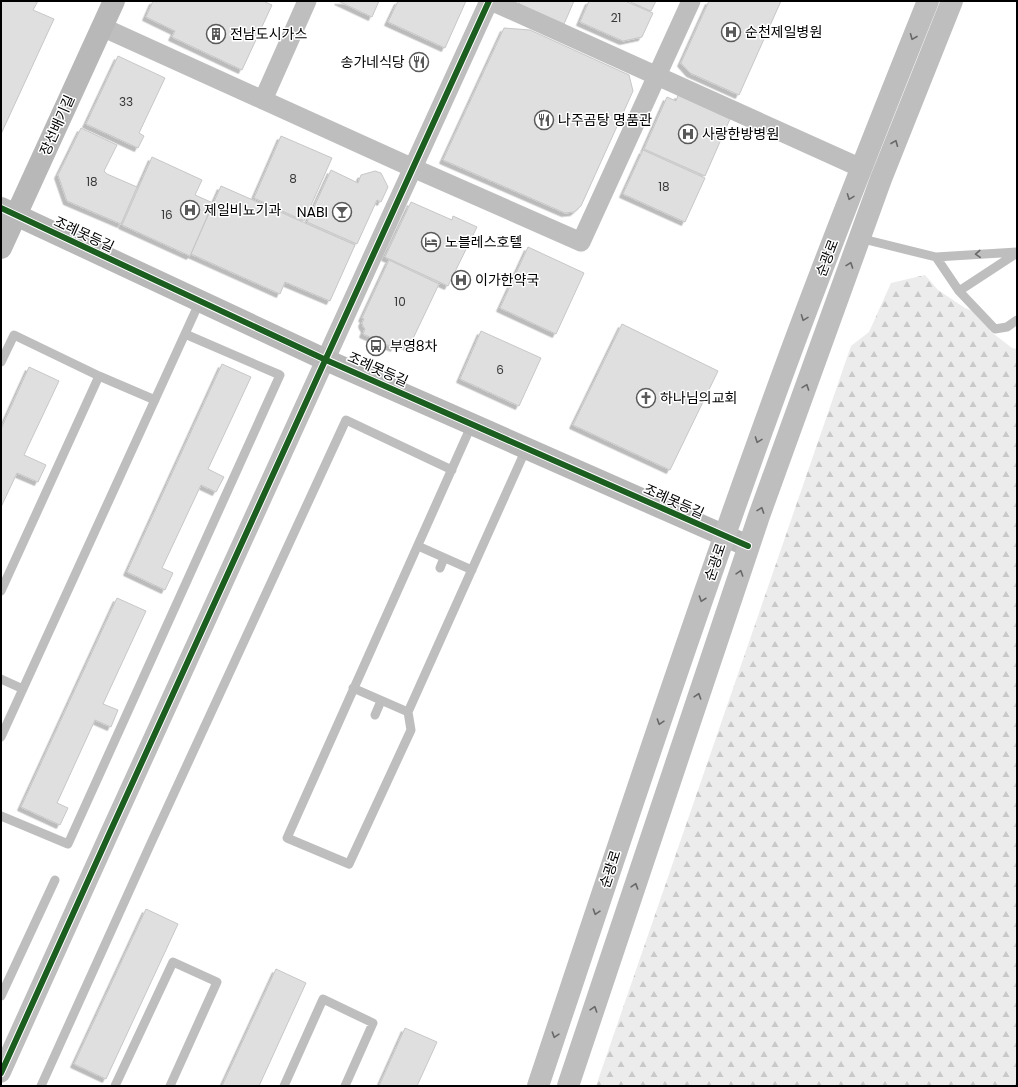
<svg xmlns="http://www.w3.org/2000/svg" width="1018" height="1087" font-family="Poppins,'Noto Sans KR',sans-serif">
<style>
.forest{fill:url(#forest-firs)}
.building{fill:#dfdfdf;stroke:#c7c7c7;filter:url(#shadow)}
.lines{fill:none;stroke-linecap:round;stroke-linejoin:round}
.lane{stroke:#bebebe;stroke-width:9}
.street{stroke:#bebebe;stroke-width:19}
.secondary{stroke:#b8b8b8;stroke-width:22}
.primary{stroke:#bebebe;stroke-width:22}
.cycleway-casing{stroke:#fff;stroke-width:8}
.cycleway{stroke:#1b5e20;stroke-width:6}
.oneway{stroke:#686868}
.labels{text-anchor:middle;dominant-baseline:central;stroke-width:3;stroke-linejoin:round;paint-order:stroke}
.number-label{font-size:12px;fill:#383838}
.poi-label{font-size:14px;fill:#000;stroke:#fff;text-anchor:start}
.street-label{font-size:14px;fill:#000;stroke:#fff}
</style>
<defs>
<pattern id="forest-firs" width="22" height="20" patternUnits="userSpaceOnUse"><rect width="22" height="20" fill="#ececec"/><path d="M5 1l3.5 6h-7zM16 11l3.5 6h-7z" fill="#c9c9c9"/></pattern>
<filter id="shadow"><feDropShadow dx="-3.5" dy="3.5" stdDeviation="0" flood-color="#0004"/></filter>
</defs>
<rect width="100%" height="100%" fill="#fff"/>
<path class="forest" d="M925 275 938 290 965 308 983 315 990 331 1012 348 1017 349V1086H596L851 346 869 332 891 283Z"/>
<path class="building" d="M1 1H38L33 10 54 19 1 134Z
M153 1H263L272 5 242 70 172 37 175 31 146 17Z
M338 1H379L372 17Z
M398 1H466L445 48 388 22Z
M518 1H574L564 24 520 5Z
M589 1H625L653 13 642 37 623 41 580 22Z
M628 1H656L651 11Z
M709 1H781L739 95 690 73 681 63Z
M504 28 530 30 629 75 633 91 581 206 574 212 565 213 443 160Z
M118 56 165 78 139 133 144 136 138 148 86 124Z
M678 95 730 119 705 176 644 149 667 97 676 101Z
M81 128 117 145 104 171 107 174 137 187 121 224 67 201 58 175Z
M281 136 332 158 304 221 254 198Z
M643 150 705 178 685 222 623 194Z
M152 157 202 180 195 195 213 203 190 256 122 225Z
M331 170 358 183 361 175 375 171 381 173 388 187 381 202 377 200 357 244 307 222Z
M221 186 355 245 330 301 285 282 280 294 191 254Z
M411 202 452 220 453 216 477 227 448 286 385 257Z
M528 247 584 273 556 334 500 308Z
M389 260 439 284 409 347 397 341 394 348 363 334 365 329 363 326 362 323 364 319 362 318Z
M622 324 718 371 670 470 573 425Z
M481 331 541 358 519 406 460 379Z
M222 364 251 377 208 469 224 477 216 492 201 485 162 568 173 573 165 590 127 572Z
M29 367 59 381 24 455 46 465 38 482 17 473 1 507V429Z
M117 598 146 611 103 704 118 710 111 727 95 720 57 803 68 808 60 825 21 807Z
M146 909 178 924 106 1079 74 1064Z
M276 969 306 983 259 1086H222Z
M405 1028 437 1042 417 1086H379Z"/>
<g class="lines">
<path class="lane" d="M859 238 936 257 1017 252
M1017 253 959 291 995 329 1007 327 1017 320
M936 257 959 291
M1 362 14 335 99 376
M472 424 287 838 349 864 411 730 408 712 526 449
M418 546 472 570
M440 568 444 558
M1 591 99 376 155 400
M1 679 23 689
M353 688 408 712
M375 715 381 701
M1 737 200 301
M1 816 68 844 280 375 185 334
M1 996 55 880
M41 1086 151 843 346 420 452 470
M115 1086 173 962 217 982 170 1086
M284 1086 323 999 373 1023 345 1086"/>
<path class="street" d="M491 1 861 168
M102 27 413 168 581 242 691 1
M263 100 307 1
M1 1073C162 715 327 359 489 1"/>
<path class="secondary" d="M1 208 326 360 748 546
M1 248 114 1"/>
<path class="primary" d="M538 1086C614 859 689 631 771 406 820 270 874 135 928 1
M568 1086 759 516 881 179 952 1"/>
<g class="cycleway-casing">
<path id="cycleway" d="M1 208 326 360 748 546
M1 1073C162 715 327 359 489 1"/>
</g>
<use href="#cycleway" class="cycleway"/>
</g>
<defs><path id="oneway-chevron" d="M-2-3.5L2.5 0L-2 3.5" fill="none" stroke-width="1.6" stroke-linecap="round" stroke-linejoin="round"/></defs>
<g class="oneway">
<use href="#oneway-chevron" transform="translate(913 37) rotate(112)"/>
<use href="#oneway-chevron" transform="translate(895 143) rotate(-68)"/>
<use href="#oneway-chevron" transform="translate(850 197) rotate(111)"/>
<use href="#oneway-chevron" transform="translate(978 254) rotate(177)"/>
<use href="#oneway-chevron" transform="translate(850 265) rotate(-70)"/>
<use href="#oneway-chevron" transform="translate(804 318) rotate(111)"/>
<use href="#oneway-chevron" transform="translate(806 387) rotate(-70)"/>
<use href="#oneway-chevron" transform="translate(758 440) rotate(110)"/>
<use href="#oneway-chevron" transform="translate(761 510) rotate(-70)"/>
<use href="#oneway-chevron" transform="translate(740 573) rotate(-72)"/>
<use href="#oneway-chevron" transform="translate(702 599) rotate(109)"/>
<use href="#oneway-chevron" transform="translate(698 696) rotate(-72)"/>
<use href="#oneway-chevron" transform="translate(660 722) rotate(108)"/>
<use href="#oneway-chevron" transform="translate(635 886) rotate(-72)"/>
<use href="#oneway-chevron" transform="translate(596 912) rotate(108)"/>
<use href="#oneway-chevron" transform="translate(594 1009) rotate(-72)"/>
<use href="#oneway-chevron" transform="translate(555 1035) rotate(108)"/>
</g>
<defs>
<g id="hospital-ring" transform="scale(1)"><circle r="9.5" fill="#fff" stroke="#595959" stroke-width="1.5"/><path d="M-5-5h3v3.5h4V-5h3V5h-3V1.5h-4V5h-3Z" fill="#595959"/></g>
<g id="building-ring" transform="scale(1)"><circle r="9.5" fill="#fff" stroke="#595959" stroke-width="1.5"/><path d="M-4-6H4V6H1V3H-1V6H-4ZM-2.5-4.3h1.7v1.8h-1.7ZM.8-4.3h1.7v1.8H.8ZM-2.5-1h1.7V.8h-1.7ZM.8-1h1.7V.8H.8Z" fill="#595959"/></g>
<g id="restaurant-ring" transform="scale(1)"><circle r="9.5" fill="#fff" stroke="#595959" stroke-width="1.5"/><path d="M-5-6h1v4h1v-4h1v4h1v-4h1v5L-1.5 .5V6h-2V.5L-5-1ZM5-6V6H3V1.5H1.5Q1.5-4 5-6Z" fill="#595959"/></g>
<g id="bar-ring" transform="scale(1)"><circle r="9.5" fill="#fff" stroke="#595959" stroke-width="1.5"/><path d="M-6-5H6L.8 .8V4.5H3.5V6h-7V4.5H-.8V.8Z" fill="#595959"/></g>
<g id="hotel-ring" transform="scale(1)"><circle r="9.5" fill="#fff" stroke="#595959" stroke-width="1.5"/><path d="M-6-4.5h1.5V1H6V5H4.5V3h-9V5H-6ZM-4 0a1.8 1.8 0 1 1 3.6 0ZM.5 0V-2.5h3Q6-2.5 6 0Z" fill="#595959"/></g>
<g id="bus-ring" transform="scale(1)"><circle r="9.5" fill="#fff" stroke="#595959" stroke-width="1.5"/><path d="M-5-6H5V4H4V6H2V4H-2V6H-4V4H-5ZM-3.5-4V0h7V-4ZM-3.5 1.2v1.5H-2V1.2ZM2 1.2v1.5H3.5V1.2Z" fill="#595959"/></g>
<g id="church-ring" transform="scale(1)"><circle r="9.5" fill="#fff" stroke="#595959" stroke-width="1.5"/><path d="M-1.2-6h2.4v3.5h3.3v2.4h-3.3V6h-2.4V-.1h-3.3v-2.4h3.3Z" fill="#595959"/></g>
</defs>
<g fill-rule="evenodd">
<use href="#hospital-ring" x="731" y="32"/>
<use href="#building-ring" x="216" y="34"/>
<use href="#restaurant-ring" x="419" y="62"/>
<use href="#restaurant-ring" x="544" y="120"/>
<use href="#hospital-ring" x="688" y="134"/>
<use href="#hospital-ring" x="190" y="210"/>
<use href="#bar-ring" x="342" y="212"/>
<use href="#hotel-ring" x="431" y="242"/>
<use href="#hospital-ring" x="461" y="280"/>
<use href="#bus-ring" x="376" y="346"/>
<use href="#church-ring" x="646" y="398"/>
</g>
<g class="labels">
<g class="number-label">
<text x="616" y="17">21</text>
<text x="126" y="101">33</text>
<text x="293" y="178">8</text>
<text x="92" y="181">18</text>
<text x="664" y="186">18</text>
<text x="167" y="214">16</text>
<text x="400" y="301">10</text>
<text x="500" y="369">6</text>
</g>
<g class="poi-label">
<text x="745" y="32">순천제일병원</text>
<text x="230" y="34">전남도시가스</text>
<text x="405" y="62" text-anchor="end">송가네식당</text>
<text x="558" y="120">나주곰탕 명품관</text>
<text x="702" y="134">사랑한방병원</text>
<text x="204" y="210">제일비뇨기과</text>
<text x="328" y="212" text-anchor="end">NABI</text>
<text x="445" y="242">노블레스호텔</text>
<text x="475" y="280">이가한약국</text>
<text x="390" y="346">부영8차</text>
<text x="660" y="398">하나님의교회</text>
</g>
<g class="street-label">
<text transform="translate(57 125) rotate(-66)">장선배기길</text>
<text transform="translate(84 234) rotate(25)">조례못등길</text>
<text transform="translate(827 258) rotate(-69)">순광로</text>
<text transform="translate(378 369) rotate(24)">조례못등길</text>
<text transform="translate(674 501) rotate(24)">조례못등길</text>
<text transform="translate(715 562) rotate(-71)">순광로</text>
<text transform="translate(610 869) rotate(-72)">순광로</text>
</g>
</g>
<rect width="1018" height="1087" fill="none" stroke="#000000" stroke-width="4"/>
</svg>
